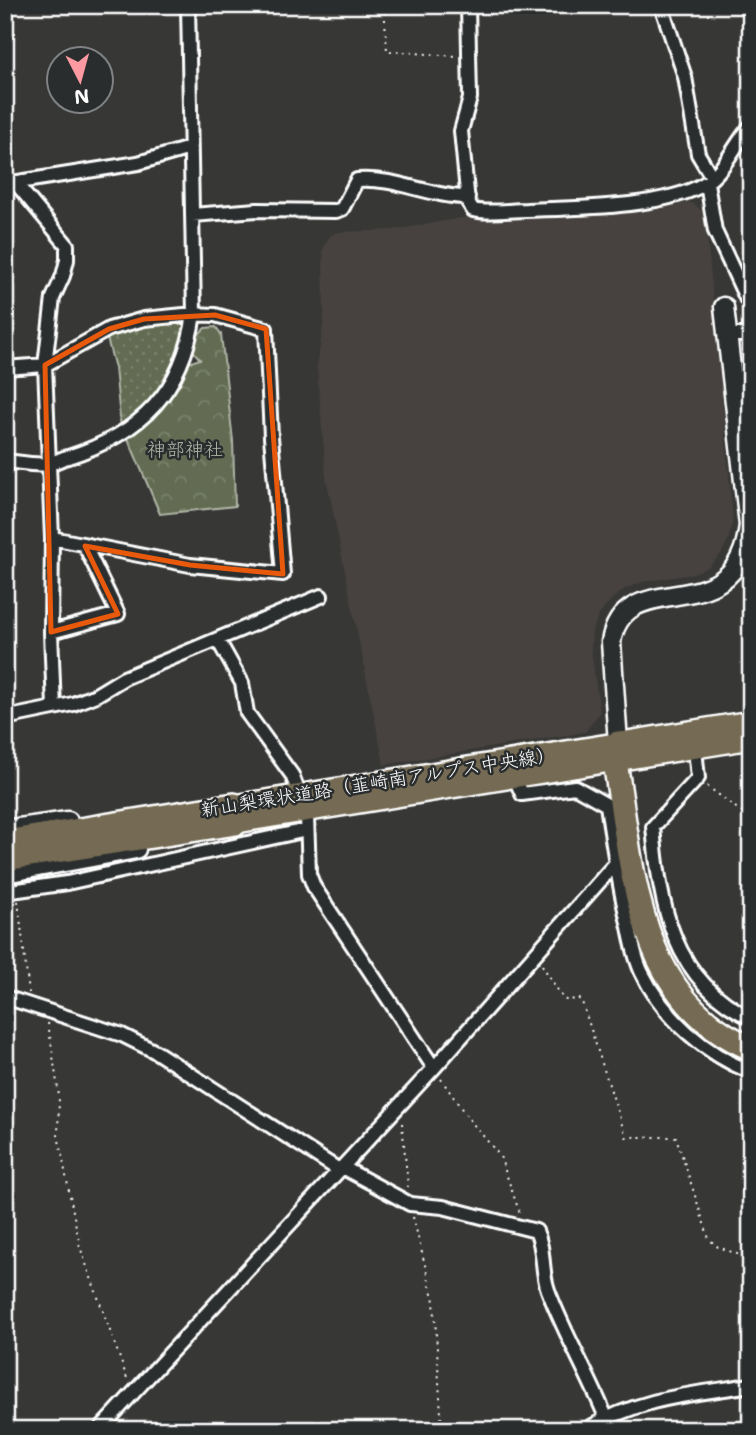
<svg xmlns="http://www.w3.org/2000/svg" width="756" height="1435" font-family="'Shantell Sans','Klee One',sans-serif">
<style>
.built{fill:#47433f}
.forest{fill:url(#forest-crowns);stroke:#b1b6a8;stroke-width:2}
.park{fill:url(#park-dots);stroke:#b1b6a8;stroke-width:2}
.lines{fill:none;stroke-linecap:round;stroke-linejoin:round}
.street-casing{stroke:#fff;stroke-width:18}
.secondary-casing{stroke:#fff;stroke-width:23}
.primary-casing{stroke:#fff;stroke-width:24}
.highway-casing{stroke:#fff;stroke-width:28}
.path{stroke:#fff;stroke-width:2;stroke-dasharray:2 5;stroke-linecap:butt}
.street{stroke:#2a2d2e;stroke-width:12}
.secondary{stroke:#2a2d2e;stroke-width:18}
.primary{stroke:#746b52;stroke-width:19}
.highway{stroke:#746b52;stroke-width:23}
.marked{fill:none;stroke:#e8590c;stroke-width:5;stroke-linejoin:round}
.labels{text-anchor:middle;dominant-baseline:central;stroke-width:5;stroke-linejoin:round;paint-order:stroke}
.park-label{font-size:19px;fill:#b1b6a8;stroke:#2a2d2e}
.street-label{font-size:19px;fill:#fff;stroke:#2a2d2e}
</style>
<defs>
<pattern id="forest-crowns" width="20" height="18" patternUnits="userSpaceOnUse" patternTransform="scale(1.75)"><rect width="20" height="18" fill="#636c52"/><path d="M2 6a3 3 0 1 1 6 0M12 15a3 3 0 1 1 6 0" fill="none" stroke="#7a826c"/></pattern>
<pattern id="park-dots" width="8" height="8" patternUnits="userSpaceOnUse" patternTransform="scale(1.75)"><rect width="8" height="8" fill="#636c52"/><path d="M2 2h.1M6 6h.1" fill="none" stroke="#7a826c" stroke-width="1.8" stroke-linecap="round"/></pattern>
</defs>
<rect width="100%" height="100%" fill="#373736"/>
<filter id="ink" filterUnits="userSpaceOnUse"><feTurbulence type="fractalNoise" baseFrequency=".0143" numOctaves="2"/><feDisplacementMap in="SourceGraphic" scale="14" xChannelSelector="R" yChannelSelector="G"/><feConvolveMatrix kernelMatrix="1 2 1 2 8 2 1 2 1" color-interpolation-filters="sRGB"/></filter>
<g filter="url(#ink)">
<path class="built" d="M690 202 703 211 707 233 733 519 729 538 721 554 708 567 692 574 642 582 625 589 611 600 599 615 592 631 591 651 600 712 585 732 384 765 326 477 317 367 324 319 323 250 326 242 331 235 339 232 393 230 467 217 586 216 642 211Z
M751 347V446L740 358Z"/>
<path class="forest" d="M216 327 221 334 233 441 235 506 160 514 127 436C149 420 177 388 188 363L200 359 188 345 205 328Z"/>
<path class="park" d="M194 314 173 380 121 429 115 368 105 331Z"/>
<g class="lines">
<g class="street-casing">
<path id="street" d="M468 5 470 98 461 131 468 202 473 210C489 214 509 210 526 210 574 208 664 208 704 184 725 171 735 143 751 126
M661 5 685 77 698 154 712 177
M5 178 19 187 67 245V260L63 276 53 298 45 365 52 538 51 632 54 708
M12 183 138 163 190 148
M707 183 715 231 747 300
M192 215 257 210 336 211 342 209 357 180C395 177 430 197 468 197
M727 335H751
M5 368 45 365 109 329 144 319 194 314 215 315 266 329 271 437 283 574 190 565 52 538
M5 461C18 462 35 466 48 464 55 463 61 458 68 457 141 434 183 391 194 314L188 5
M51 632 118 614 85 546
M218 640 242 683 247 713 292 775 297 788
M5 718 73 704 96 695 124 678 321 596
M695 749 698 778 653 827C660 905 672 981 751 1018
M515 778 522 794 575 787 607 805C613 847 619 887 629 927 632 942 635 959 642 973 664 1018 705 1054 751 1072
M307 816 309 874 314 887 434 1068
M5 892 67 883 307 830
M5 997 122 1035 156 1052 339 1170
M342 1167 410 1204 443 1207 536 1231C545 1249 541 1271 548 1290 566 1338 593 1382 611 1430
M99 1430 434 1068 615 864
M585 1430C642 1397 688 1395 751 1385"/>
</g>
<g class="secondary-casing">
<path id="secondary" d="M618 743 611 642C625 561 737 635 749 525L724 307
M5 830 68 821
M5 873 136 849"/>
</g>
<g class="primary-casing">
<path id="primary" d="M234 805 751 721
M236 823 751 739"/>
</g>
<g class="highway-casing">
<path id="highway" d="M618 743 615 762C633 868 635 1000 751 1048
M5 842 234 805
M5 859 236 823"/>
</g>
<path class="path" d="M384 5 387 51 456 56
M707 786 751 819
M18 901 29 993
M542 965 564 1000 581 999 626 1137H676L709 1239 718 1247 751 1259
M48 1023 59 1096 58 1135 80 1247 128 1381
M441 1079 468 1118 500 1156 520 1214
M402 1123 408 1187
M413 1217 434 1301 442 1430"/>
<use href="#street" class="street"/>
<use href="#secondary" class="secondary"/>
<use href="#primary" class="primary"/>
<use href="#highway" class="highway"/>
</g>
</g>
<path class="marked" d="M215 315 266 329 283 574 190 565 85 546 118 614 51 632 45 365 109 329 144 319Z"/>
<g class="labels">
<g class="park-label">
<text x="185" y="449">神部神社</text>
</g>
<g class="street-label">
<text transform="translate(378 782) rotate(-9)">新山梨環状道路（韮崎南アルプス中央線）</text>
</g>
</g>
<rect width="756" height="1435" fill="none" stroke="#2a2d2e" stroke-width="28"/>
<rect x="14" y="14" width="728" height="1407" fill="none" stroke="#fff" stroke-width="2.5" filter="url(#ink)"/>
<g transform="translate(80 80) rotate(174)"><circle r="33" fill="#2a2d2e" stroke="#7f8182" stroke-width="2"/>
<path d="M0-5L12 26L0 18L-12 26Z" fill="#ff9aa2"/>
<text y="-10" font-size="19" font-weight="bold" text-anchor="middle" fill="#ffffff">N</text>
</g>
</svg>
